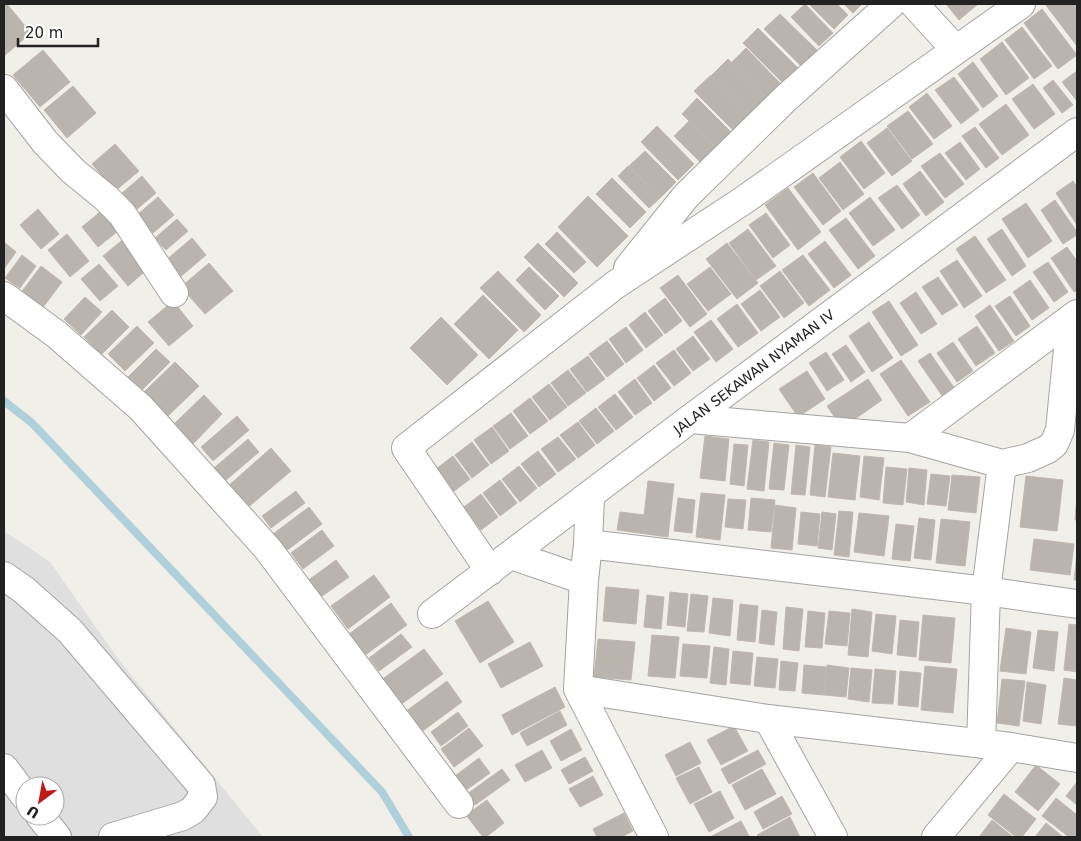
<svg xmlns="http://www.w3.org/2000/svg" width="1081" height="841" font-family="'DejaVu Sans',sans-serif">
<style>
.residential{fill:#e0dfdf;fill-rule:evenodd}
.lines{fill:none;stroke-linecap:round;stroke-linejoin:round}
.stream{stroke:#afcfda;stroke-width:8}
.building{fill:#bab4af;stroke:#c1b7ad}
.minor-casing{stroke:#a3a3a3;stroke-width:30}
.minor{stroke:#fff;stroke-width:28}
.labels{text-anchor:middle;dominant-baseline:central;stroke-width:4;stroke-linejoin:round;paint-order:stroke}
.street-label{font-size:14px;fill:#222;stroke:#fff}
</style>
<rect width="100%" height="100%" fill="#f1efea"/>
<path class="residential" d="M4 531 50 562 119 660 263 837H4ZM25 786H55V816H25Z"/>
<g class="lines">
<path class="stream" d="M4 401 32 423 382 792 409 837"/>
</g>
<path class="building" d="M7 4 31 33 4 56V6Z
M805 4 833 33 819 46 791 17Z
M809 4H837L848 15 834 29Z
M844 4H862L853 13Z
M946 4H978L959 20Z
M1045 4H1074L1077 8V46Z
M1042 9 1077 55 1058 69 1024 23Z
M780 14 819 52 803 68 764 29Z
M1022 27 1052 66 1034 79 1005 40Z
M758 28 798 68 783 83 743 43Z
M1002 42 1029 78 1006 95 980 59Z
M746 48 782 85 767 99 731 63Z
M43 50 70 82 40 107 13 75Z
M728 59 767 99 751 116 711 76Z
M973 62 998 96 983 108 958 74Z
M1077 71V101L1062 82Z
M711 75 751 116 735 132 694 91Z
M954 77 979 110 961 124 935 90Z
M1053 80 1073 105 1062 113 1043 88Z
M1033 84 1055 114 1034 129 1012 99Z
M73 86 96 113 67 138 44 110Z
M927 93 952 126 934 139 909 107Z
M697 98 733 134 717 149 682 114Z
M1006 104 1029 135 1002 155 979 124Z
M908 111 933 144 912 159 887 126Z
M689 121 717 149 702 164 674 136Z
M657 126 694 164 678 180 641 142Z
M975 127 999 158 986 168 962 136Z
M887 128 912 161 892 176 867 143Z
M861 141 885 173 864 189 840 157Z
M960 142 980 169 966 180 945 153Z
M115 144 139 171 115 191 92 164Z
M645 151 676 182 660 198 629 166Z
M940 153 964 184 945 198 921 166Z
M840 162 864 194 843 210 819 178Z
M628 166 660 198 649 208 618 176Z
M920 171 944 202 926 216 903 184Z
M813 173 841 211 823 225 794 187Z
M142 176 156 193 136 210 122 193Z
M612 178 646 212 630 228 596 194Z
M1073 181 1077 187V225L1056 193Z
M897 185 920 215 902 229 878 198Z
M788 188 821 232 798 250 765 205Z
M588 196 628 236 597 267 558 227Z
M158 197 174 215 153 233 138 214Z
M870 197 895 230 873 246 849 213Z
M1055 200 1077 232V235L1063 244 1041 210Z
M1026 203 1052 241 1028 258 1002 219Z
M105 208 122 228 98 247 82 227Z
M38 209 59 234 41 249 20 225Z
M766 213 790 245 773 258 749 225Z
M846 218 875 256 858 269 829 230Z
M177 219 188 231 166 250 155 238Z
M748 229 776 266 756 280 729 243Z
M1002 229 1026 266 1012 276 987 239Z
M557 232 586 262 574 273 545 244Z
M67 234 89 261 70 277 48 250Z
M975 236 1006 280 986 293 956 249Z
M126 237 150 267 128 286 103 256Z
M192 238 206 255 179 278 165 261Z
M825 241 851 275 834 288 808 254Z
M4 242 16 252 4 269Z
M538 243 578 283 564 297 524 257Z
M727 243 758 283 737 299 706 259Z
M1067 247 1077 261V290L1074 292 1051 258Z
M22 255 36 266 20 288 5 278Z
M803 255 830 290 809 306 782 270Z
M957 260 982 296 964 308 940 271Z
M1048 262 1068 292 1054 302 1033 272Z
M209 263 233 291 205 314 181 287Z
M99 264 118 286 100 301 81 279Z
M41 266 62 282 41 310 20 294Z
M529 267 559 296 545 310 516 280Z
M710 267 731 294 708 311 687 284Z
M498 271 541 315 524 332 480 288Z
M780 271 804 303 784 318 760 286Z
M678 275 707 314 690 327 660 288Z
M938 277 958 305 942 315 922 287Z
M1030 280 1049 308 1032 320 1013 292Z
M760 290 780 317 761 331 741 304Z
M916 292 937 324 921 334 900 303Z
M483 295 518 330 489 359 454 324Z
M1010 296 1030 326 1016 336 995 306Z
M85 297 102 312 81 335 64 319Z
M665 298 682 321 665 334 648 311Z
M173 301 193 326 169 346 148 322Z
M889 301 918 345 901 356 872 312Z
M737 304 758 333 738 347 717 319Z
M990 305 1014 341 999 351 975 316Z
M112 310 129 327 101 355 84 337Z
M645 312 663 335 646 348 629 325Z
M441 317 478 355 447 385 410 348Z
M711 320 733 349 716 362 694 332Z
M869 322 893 358 872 372 849 336Z
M137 326 154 343 125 371 108 354Z
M977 326 995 353 976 366 958 339Z
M626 327 643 350 626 363 609 339Z
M693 336 710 359 693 371 676 349Z
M607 341 624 364 607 377 589 354Z
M953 342 973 371 957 382 937 353Z
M846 345 865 372 851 382 832 354Z
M156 349 170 362 142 390 128 377Z
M674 350 691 373 674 386 656 363Z
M826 352 844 380 827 391 809 363Z
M930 353 955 389 943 397 918 361Z
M588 356 605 379 587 392 570 369Z
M901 360 930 402 908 416 880 374Z
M175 362 199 386 168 416 144 392Z
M654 365 671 388 654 401 637 378Z
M568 370 586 393 568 406 551 383Z
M807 371 825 399 798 417 779 389Z
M635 379 652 403 635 415 618 392Z
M868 379 882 400 842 428 827 406Z
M549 384 567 407 550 420 532 397Z
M615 394 633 417 616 430 598 407Z
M204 395 222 414 192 445 172 426Z
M530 398 548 421 530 434 513 411Z
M596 408 614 431 597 444 579 421Z
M511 413 528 436 510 449 493 426Z
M237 416 249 430 213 461 201 447Z
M578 422 595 445 578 458 560 435Z
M492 427 509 451 491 464 474 440Z
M705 436 729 439 725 481 700 478Z
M558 437 576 459 558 472 541 449Z
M248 439 259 452 225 481 214 468Z
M753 440 769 442 764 491 747 489Z
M472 442 489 465 472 478 455 455Z
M774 443 789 445 784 490 769 489Z
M734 444 748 445 744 486 730 484Z
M796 445 810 447 805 495 791 494Z
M815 445 831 447 825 497 810 495Z
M271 448 291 471 246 509 227 487Z
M538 451 556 474 539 487 521 464Z
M833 453 860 456 855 500 828 497Z
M453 456 470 479 453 492 436 469Z
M864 456 884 458 879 500 860 497Z
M519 466 537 488 520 502 502 479Z
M886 467 907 469 903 505 883 503Z
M909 468 927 470 924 505 906 502Z
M931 474 950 476 946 506 927 504Z
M952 475 980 477 976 513 948 510Z
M1026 476 1063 480 1057 531 1020 527Z
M500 480 517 503 500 516 483 493Z
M648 481 674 484 668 537 617 530 620 512 644 515Z
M296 491 305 503 271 528 262 516Z
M701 493 725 495 720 540 696 537Z
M481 494 498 517 481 530 464 507Z
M1077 496V520H1075Z
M678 498 695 500 692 533 674 531Z
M751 498 775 500 771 532 748 530Z
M728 499 746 500 743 529 725 527Z
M775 505 796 508 792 550 771 548Z
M309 507 322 524 286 551 273 534Z
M839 511 853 512 849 557 834 555Z
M801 512 820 514 817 546 798 544Z
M822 512 836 514 832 550 818 548Z
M859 513 889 516 884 556 854 552Z
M919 518 935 520 931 560 914 558Z
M941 519 970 522 965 566 936 563Z
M896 524 914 526 910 561 892 559Z
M322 530 334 546 303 569 291 553Z
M1034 539 1074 544 1070 575 1030 570Z
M1077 554V580H1074Z
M336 560 349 577 318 599 306 582Z
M374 575 390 597 348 629 331 606Z
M606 587 639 590 636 624 603 621Z
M670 592 688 594 685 627 667 625Z
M691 594 708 596 704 632 687 631Z
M647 595 664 597 661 629 644 627Z
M713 598 733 600 730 636 709 633Z
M488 601 514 642 480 663 455 621Z
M391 603 407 625 365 655 349 634Z
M740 604 758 606 755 642 737 640Z
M786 607 803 609 799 651 783 649Z
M852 609 872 612 868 657 848 655Z
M762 610 777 612 774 645 759 643Z
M808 611 825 613 822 648 805 647Z
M829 611 850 613 847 646 825 644Z
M876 614 896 616 892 654 872 651Z
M923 615 955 618 951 663 919 660Z
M900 620 919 622 916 657 897 655Z
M1069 624 1077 625V672L1064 670Z
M1006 628 1031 632 1026 674 1000 671Z
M1038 630 1058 632 1054 671 1033 668Z
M401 634 412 647 379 671 369 658Z
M652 635 679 637 675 678 648 676Z
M598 639 635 642 631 680 594 677Z
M530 642 543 666 501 688 488 664Z
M683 644 710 646 707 678 680 676Z
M714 647 729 649 726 685 710 683Z
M424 649 443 674 396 708 377 683Z
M733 651 753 653 750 685 730 683Z
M757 657 778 659 775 688 754 686Z
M781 661 798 663 795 691 779 690Z
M804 665 826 667 824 695 802 693Z
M827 665 849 668 846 697 824 695Z
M925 666 957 669 953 713 921 710Z
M851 668 872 670 869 702 848 699Z
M875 669 896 671 893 704 872 703Z
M900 671 921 673 918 707 898 705Z
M1064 678 1077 680V726L1058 724Z
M1002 679 1025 681 1019 726 997 723Z
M447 681 462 702 420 733 405 712Z
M1027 682 1046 685 1041 724 1023 721Z
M555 687 565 707 512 735 502 715Z
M560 711 567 725 527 746 520 733Z
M458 712 468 726 441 746 431 732Z
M734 726 748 751 721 765 707 740Z
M469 728 483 746 454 767 441 749Z
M571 729 582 750 561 761 550 741Z
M690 742 701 763 676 776 665 755Z
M542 750 552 768 525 782 515 765Z
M758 750 766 764 729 784 721 769Z
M585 757 593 771 569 784 561 770Z
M479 758 490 773 462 793 451 779Z
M1036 765 1060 784 1038 811 1015 792Z
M699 767 712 792 690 804 676 778Z
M502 769 510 780 475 805 467 794Z
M762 769 776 794 745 810 732 785Z
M593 776 603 795 580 807 569 789Z
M1077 782V805L1066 796Z
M720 791 734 818 709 832 694 804Z
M1004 794 1036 819 1022 837H1016L988 815Z
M782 796 792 814 763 829 754 812Z
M1056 798 1077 815V837H1069L1042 816Z
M487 800 504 823 486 837H483L466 815Z
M624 813 633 831 621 837H597L593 829Z
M790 817 800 837H759L757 835Z
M992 820 1013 837H979Z
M741 821 749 836 746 837H710Z
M1046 823 1063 837H1035Z"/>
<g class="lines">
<g class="minor-casing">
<path id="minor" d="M914 4 956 50
M4 89 45 142 73 171 106 198 122 214 174 293
M628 268 686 196 785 99 891 4
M4 296 56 334 141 408 267 548 459 804
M690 419 910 438 1002 464 1028 458 1048 449 1054 444 1060 430 1071 319
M910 438 1077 314
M590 496 588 544 584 580 578 689 654 837
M588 544 986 591 1077 604
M511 555 584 580
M490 571 406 448 615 285 744 200 1021 4
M4 576 24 590 70 631 201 785 203 797 193 810 183 816 113 837
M432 614 690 419 1077 132
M578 689 768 719 1011 747 1077 758
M768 719 833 837
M981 744 986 591 1002 464
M4 768 25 796
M40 816 57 837
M936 837 1011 747"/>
</g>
<use href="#minor" class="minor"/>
</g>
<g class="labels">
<g class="street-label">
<text transform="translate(754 372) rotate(-37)">JALAN SEKAWAN NYAMAN IV</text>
</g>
</g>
<rect width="1081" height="841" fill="none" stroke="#222222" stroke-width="10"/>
<g transform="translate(40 801) rotate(212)"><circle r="24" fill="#ffffff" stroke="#a7a7a7"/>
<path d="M0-4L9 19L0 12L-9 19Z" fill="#bf1915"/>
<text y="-8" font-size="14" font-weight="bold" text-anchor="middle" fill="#222222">U</text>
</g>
<path d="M18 38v8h80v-8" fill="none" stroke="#222222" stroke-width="2.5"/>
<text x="25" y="38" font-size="15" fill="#222222" stroke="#ffffff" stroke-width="4" paint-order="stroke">20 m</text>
</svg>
